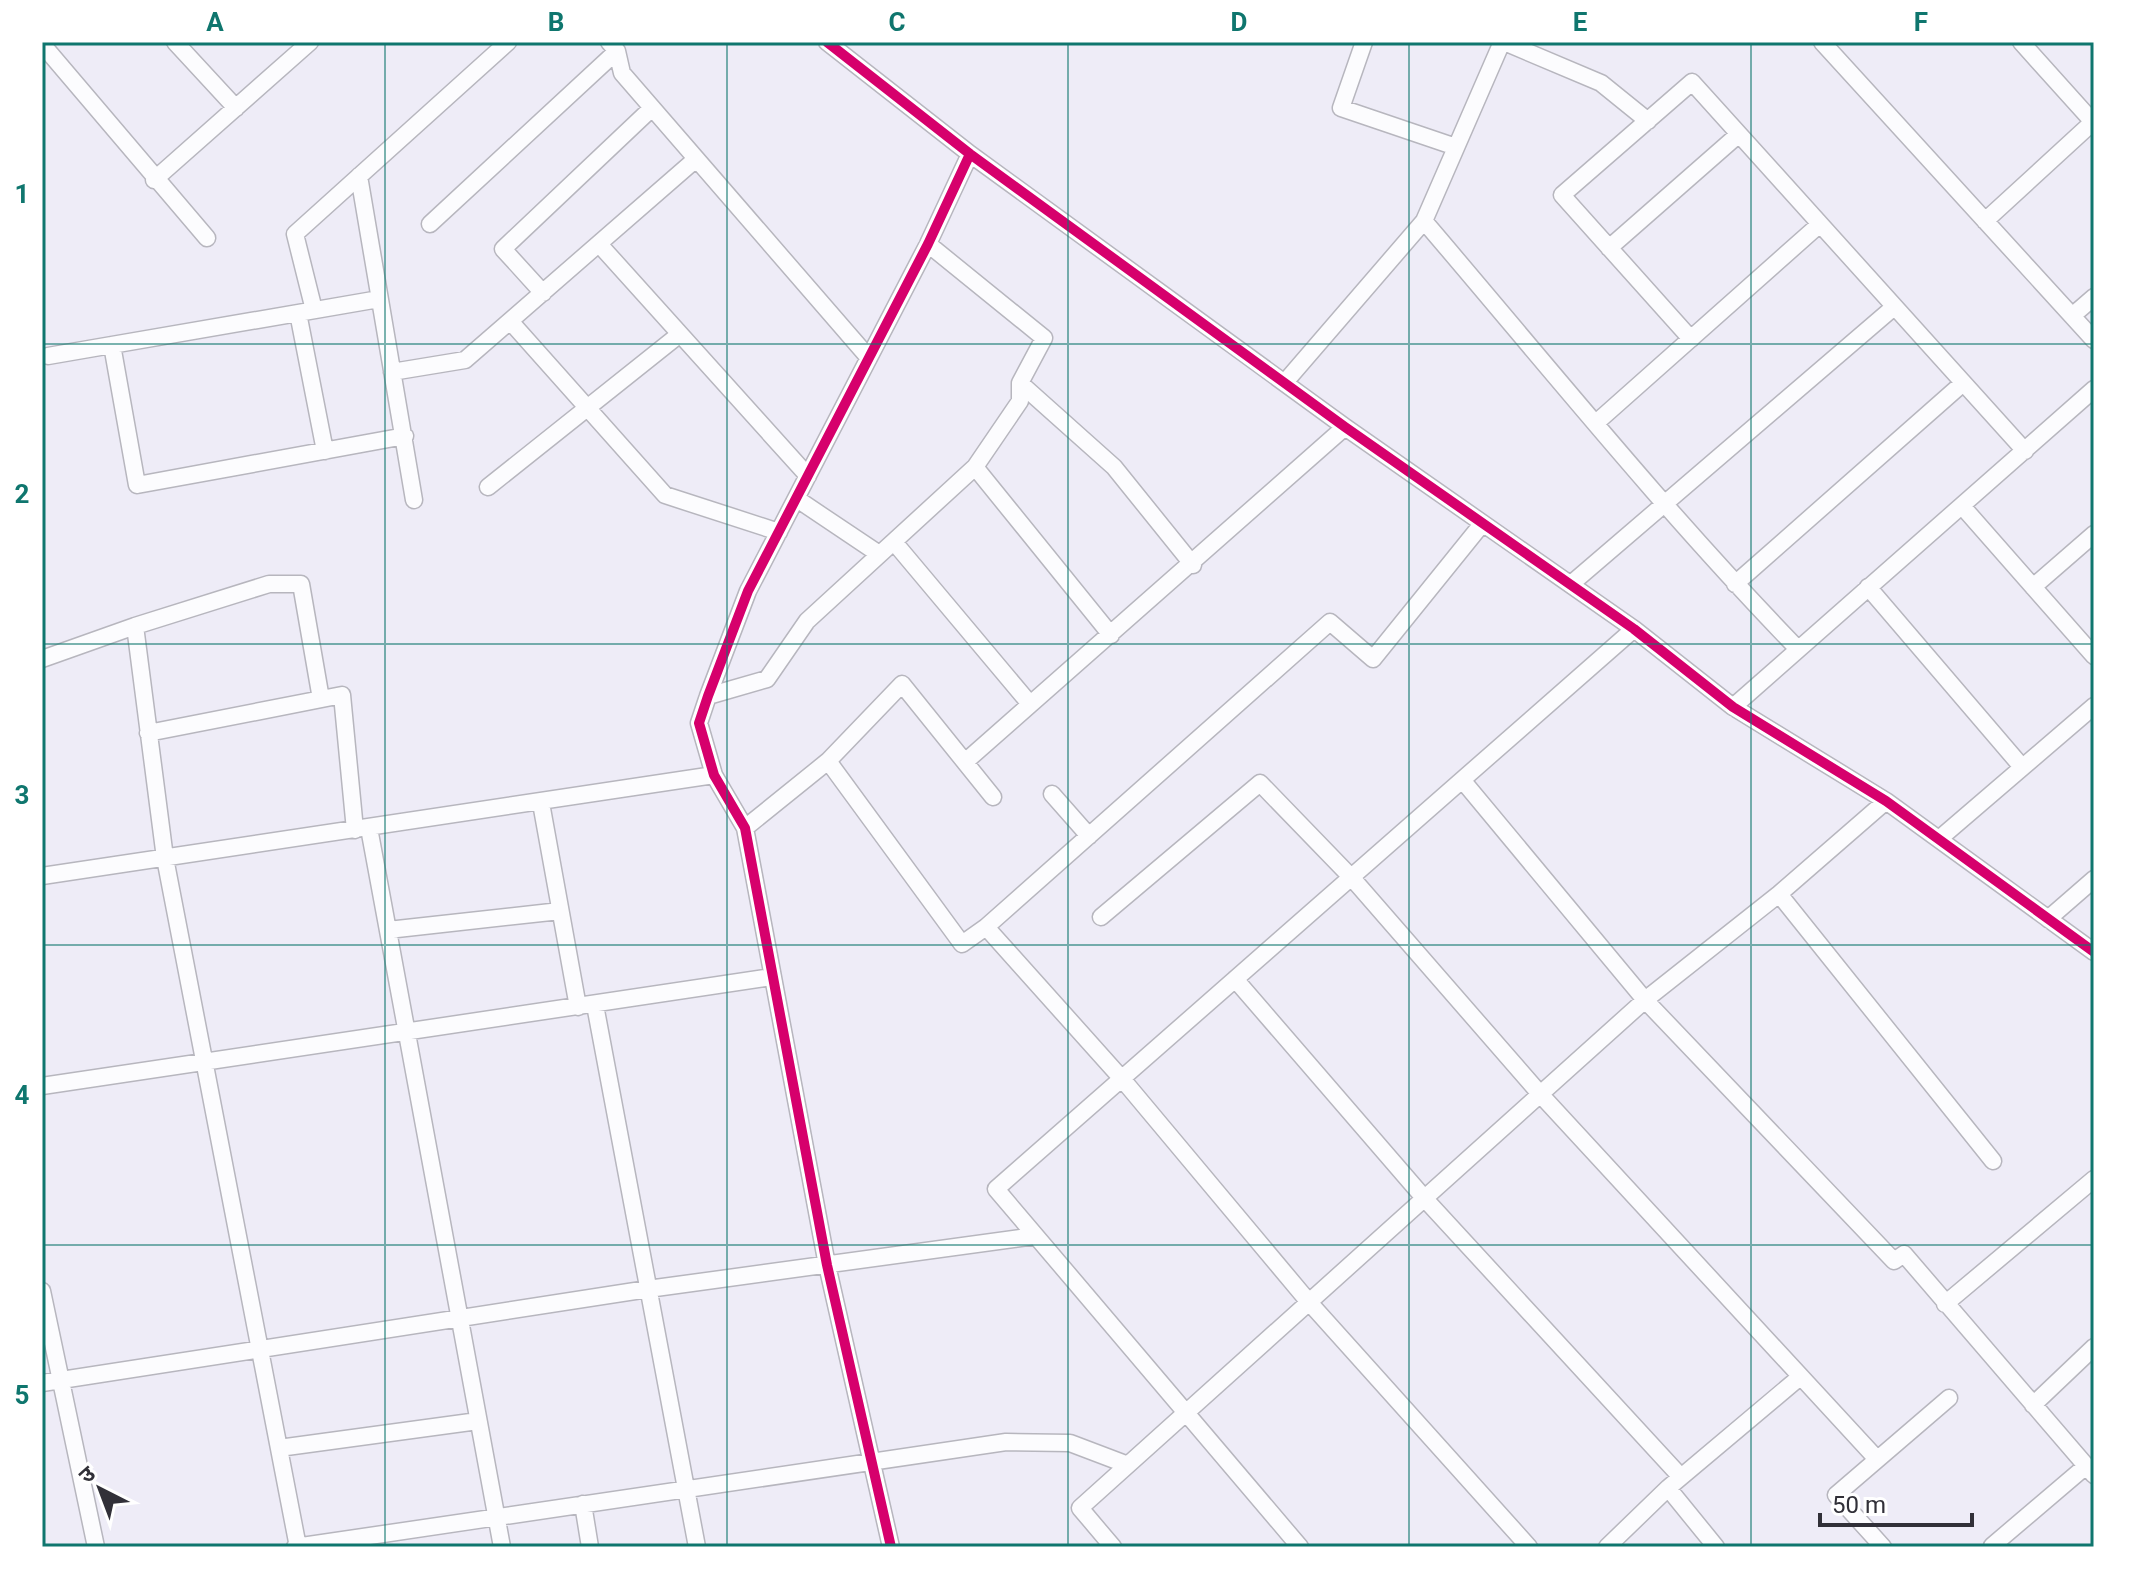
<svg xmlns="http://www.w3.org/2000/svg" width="2136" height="1589" font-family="Roboto,'Noto Sans Devanagari',sans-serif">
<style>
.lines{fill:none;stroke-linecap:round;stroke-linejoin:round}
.minor-casing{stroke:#b7b6be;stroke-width:19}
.minor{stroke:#fcfcfe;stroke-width:16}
.cycleway-casing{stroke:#fff;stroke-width:15}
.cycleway{stroke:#d6006c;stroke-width:10}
.grid{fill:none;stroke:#0f766e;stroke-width:2;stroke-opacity:0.55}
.neatline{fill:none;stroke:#0f766e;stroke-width:3}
.grid-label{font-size:26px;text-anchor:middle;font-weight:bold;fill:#0f766e}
</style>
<rect width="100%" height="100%" fill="#eeecf7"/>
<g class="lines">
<g class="minor-casing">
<path id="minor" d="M175 42 236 108
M609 42 617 51 622 73 869 358
M827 42 970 154 1345 427 1634 629 1733 707 1886 801 2094 952
M1364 42 1341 108 1456 147
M1504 42 1601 83 1648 121
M1822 42 2094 340
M2021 42 2093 122
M42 44 207 238
M359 176 414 500
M154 180 310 42
M1424 221C1547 365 1665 512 1797 648
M1985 221 2094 121
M430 224 617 51
M599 244 808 476
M1609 248 1739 134
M543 293 503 249 652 108
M314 310 295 234 508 42
M298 313 325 451
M2072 316 2094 297
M510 321 665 495 779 532
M1691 339 1562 195 1692 82 2025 451
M112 345 137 485 405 436
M48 356 379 299
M392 372 465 360 696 159
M1286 381 1424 221 1502 42
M1020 383 1114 467 1193 565
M1597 422 1820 224
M975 467 1111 635
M488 487 680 334
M797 499 879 554
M1962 506 2094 656
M894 542 1030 704
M1571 584 1894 307
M1735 584 1963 383
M1868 587 2022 767
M2033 587 2094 534
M135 626 269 584H301L321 699
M42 659 135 626 165 858 298 1547
M708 696 767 679 807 621 975 467 1020 401V383L1044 338 928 244
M1733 707 2094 389
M148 733 342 695 355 830
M828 761 962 944 986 927 1330 622 1373 659 1482 524
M965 762 1345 427
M1463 781 1645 1000 1894 1261 1904 1254 2094 1475
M1052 794 1089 836
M541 803 578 1007
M369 828 502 1547
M745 828 828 761 902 684 993 797
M1939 839 2094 706
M42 876 714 775
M1779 894 1993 1161
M1101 917 1260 783 1352 878 1541 1095 1876 1458
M2048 919 2094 879
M986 927 1123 1080 1308 1301 1529 1547
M388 930 560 911
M1235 979 1425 1199 1681 1477
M595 1005 697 1547
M42 1086 772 977
M42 1291 96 1547
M1945 1304 2094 1179
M42 1383 648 1289 1035 1236
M2033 1405 2094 1347
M279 1448 478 1421
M1668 1488 1716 1547
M583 1504 590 1547
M1992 1546 2086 1466
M295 1547 1006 1442 1070 1443 1128 1465
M891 1547 827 1265 745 828 714 775 699 723 708 696 748 591 928 244 970 154
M1113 1547 1080 1508 1645 1000 1779 894 1886 801
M1300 1547 996 1189 1634 629
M1607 1547 1668 1488 1800 1377
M1883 1547 1836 1495 1949 1398"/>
</g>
<use href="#minor" class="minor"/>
<g class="cycleway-casing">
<path id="cycleway" d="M827 42 970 154 1345 427 1634 629 1733 707 1886 801 2094 952
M891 1547 827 1265 745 828 714 775 699 723 708 696 748 591 928 244 970 154"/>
</g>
<use href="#cycleway" class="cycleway"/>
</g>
<path class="grid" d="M385 42V1547M727 42V1547M1068 42V1547M1409 42V1547M1751 42V1547M42 344H2094M42 644H2094M42 945H2094M42 1245H2094"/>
<rect width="2136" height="1589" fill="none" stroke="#ffffff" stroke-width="88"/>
<g transform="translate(100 1489) rotate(318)" stroke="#ffffff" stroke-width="6" paint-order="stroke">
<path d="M0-6L14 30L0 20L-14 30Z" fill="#313038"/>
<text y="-12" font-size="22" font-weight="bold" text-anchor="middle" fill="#313038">उ</text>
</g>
<path d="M1820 1513v12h152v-12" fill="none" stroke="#313038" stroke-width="4"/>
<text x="1832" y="1513" font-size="24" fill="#313038" stroke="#ffffff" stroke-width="6" paint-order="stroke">50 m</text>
<rect x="44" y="44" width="2048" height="1501" class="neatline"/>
<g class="grid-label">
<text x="215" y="31">A</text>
<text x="556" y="31">B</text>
<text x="897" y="31">C</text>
<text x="1239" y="31">D</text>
<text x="1580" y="31">E</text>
<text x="1921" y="31">F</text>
<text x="22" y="203">1</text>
<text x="22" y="503">2</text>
<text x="22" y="804">3</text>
<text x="22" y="1104">4</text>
<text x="22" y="1404">5</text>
</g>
</svg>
